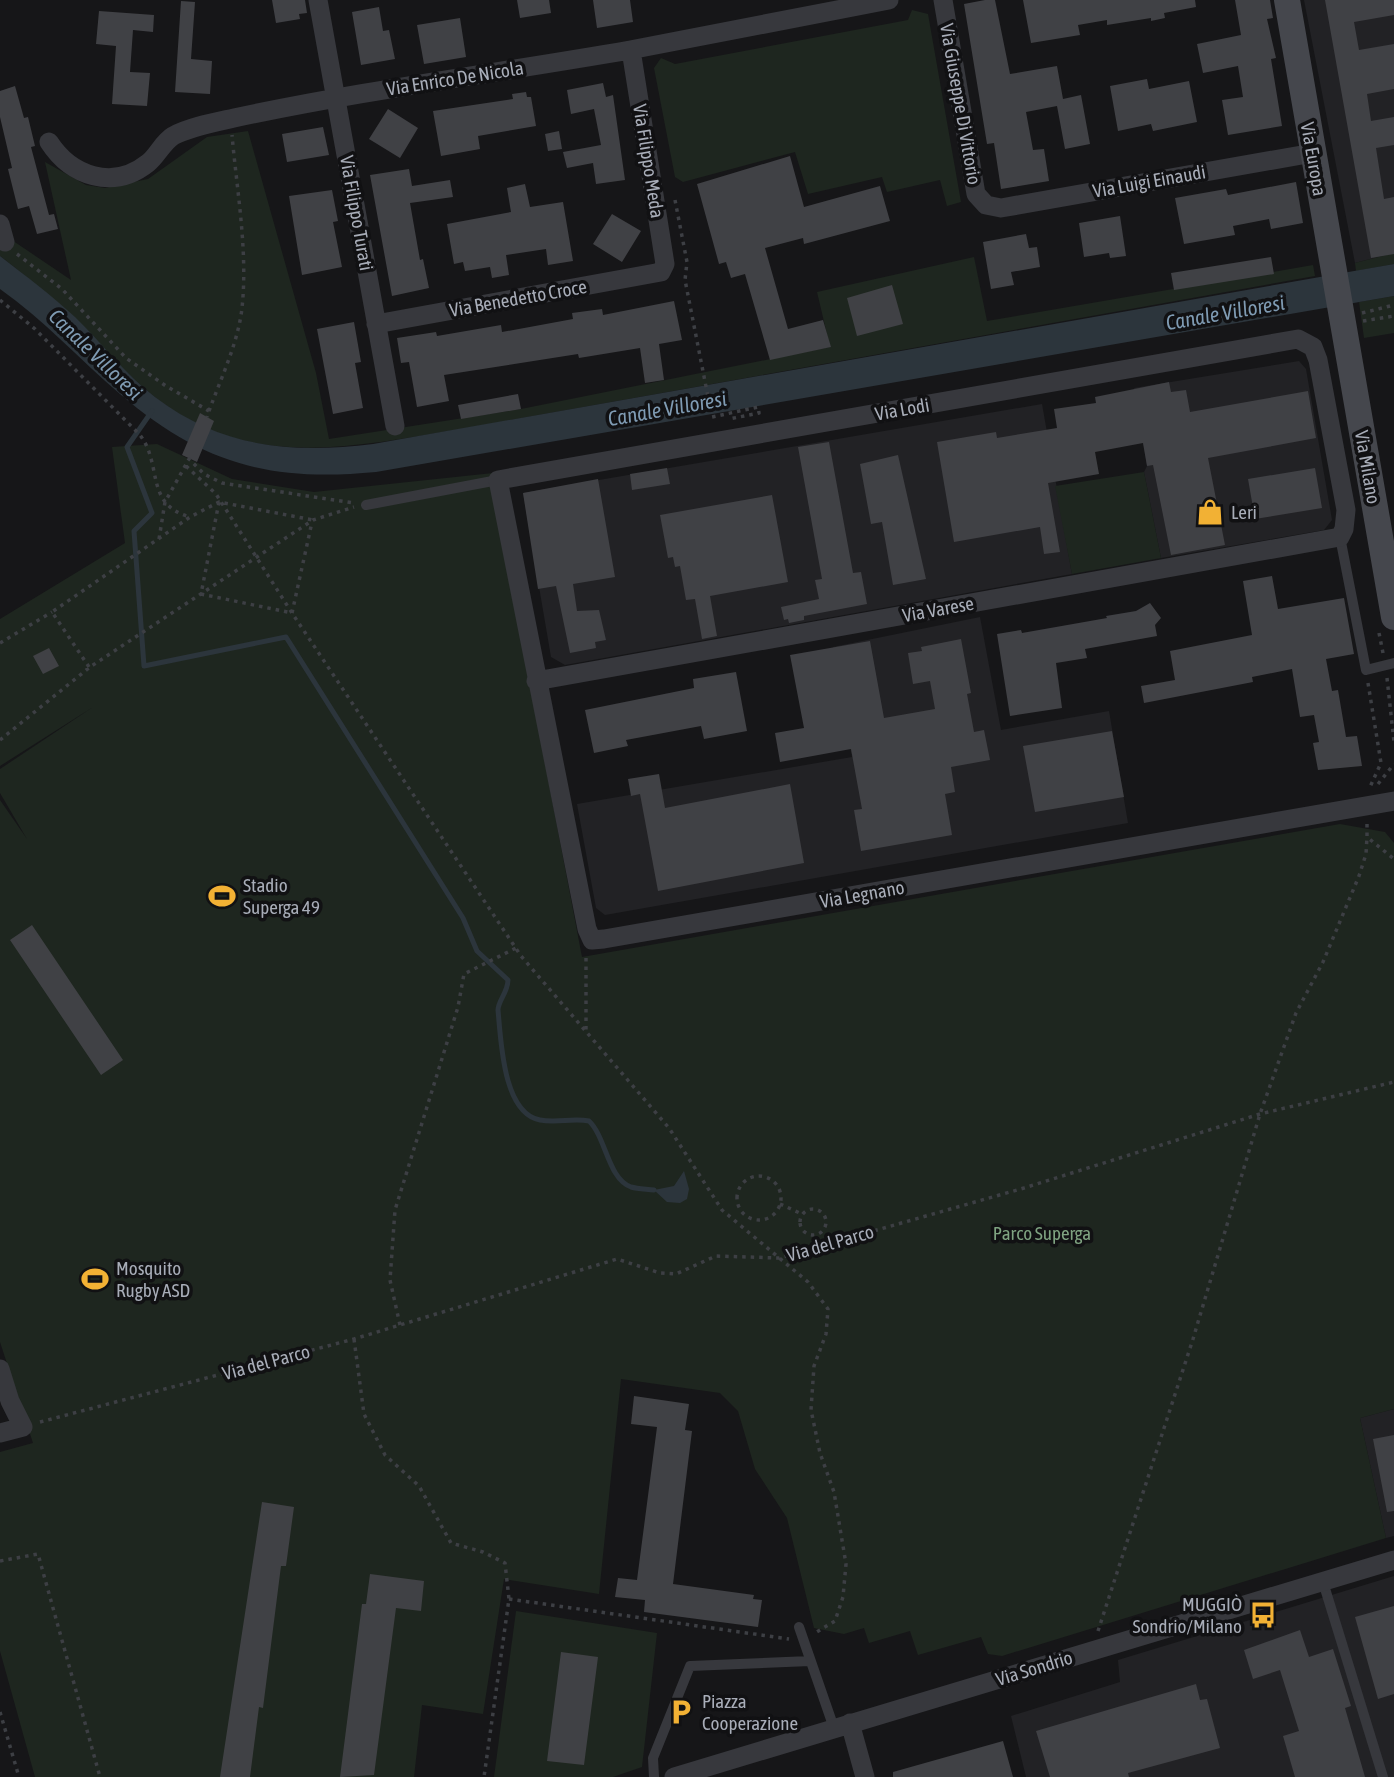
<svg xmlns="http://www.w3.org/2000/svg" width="1394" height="1777" font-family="'Asap Condensed',sans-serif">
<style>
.built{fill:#222225}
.green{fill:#1e261f}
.water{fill:#2c353c}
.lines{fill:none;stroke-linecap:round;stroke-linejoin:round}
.stream{stroke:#2c353c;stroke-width:5}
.building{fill:#404145}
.path{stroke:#3d3f44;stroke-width:3.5;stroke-dasharray:3.5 5;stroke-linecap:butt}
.lane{stroke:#37383d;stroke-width:10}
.street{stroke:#37383d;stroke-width:19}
.secondary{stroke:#45474d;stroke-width:26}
.labels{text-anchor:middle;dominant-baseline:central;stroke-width:7;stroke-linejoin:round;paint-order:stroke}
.street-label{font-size:19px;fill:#a8adb8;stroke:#111113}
.poi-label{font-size:19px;fill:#a8adb8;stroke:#111113;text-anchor:start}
.park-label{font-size:19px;fill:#7fa381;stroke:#111113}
.water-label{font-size:21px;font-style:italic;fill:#7f9bb3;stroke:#111113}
</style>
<rect width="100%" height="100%" fill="#161618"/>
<path class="built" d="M1304 0H1394V253L1355 263Z
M1299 361 1306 369 1332 520 1324 530 1161 558 1144 472 1147 466 1134 388Z
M1042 404 1072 574 565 665 551 657 523 493Z
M980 617 1001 730 1109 711 1128 823 605 915 596 908 577 804 852 757 833 647Z
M1394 1409V1536L1386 1538 1360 1418Z
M1394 1576V1777H1026L1011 1716 1120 1682 1118 1660Z"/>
<path class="green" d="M912 10 928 14 961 202 947 206 940 180 887 192 882 177 808 194 795 152 683 182 675 177 654 68 661 58 675 64 908 20Z
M248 131 316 373 329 439 521 409 830 347 817 292 974 257 987 321 1313 265 1315 276 461 429C339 449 234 474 134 379 89 335 51 294 0 256V232L71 280 45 162 86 185 105 188 148 179 207 137Z
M1394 253V264L1356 271 1355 263Z
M1394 296V333L1364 338 1359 302Z
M157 444 232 479 314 492 493 473 496 506 582 957 1340 824 1385 832 1394 843V1409L1360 1418 1386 1538 1002 1656 988 1654 981 1637 918 1655 910 1631 869 1643 864 1628 844 1634 814 1628 787 1518 755 1469 738 1411 720 1393 621 1379 599 1594 504 1579 483 1714 422 1705 414 1777H35L0 1651V1452L33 1443 0 1342V800L27 839 0 793V769L93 707 0 766V619L125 543 112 447Z
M1144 472 1161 558 1072 574 1055 486Z
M516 1611 657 1633 642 1767 613 1777H494Z"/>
<path class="water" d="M0 256C26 276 51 295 75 317 102 343 125 374 155 397 222 448 292 454 373 444L1394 264V296L376 472C270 482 202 464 120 394 79 359 44 320 0 289Z
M684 1171 689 1189 687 1199 680 1203 667 1202 654 1190 674 1186Z"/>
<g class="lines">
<path class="stream" d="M152 411 127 447 152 513 134 531 144 666 286 637 463 918 477 951 508 980C508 992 498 1001 498 1010 501 1041 503 1113 540 1120 557 1123 573 1118 589 1121 606 1137 608 1179 631 1187 638 1189 647 1189 654 1190"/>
</g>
<path class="building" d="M272 0H305L307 13 299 14 300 19 276 23Z
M517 0H549L551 13 520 18Z
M593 0H630L633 22 597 28Z
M985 0H995L1010 74 1057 66 1063 99 1081 95 1090 144 1065 149 1057 106 1026 112 1033 150 1044 149 1049 181 1001 189 994 143 987 144 964 4Z
M1023 0H1195L1196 7 1164 13 1165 18 1151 21V18L1107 25V20L1078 25 1080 35 1031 43Z
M1235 0H1270L1273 18 1267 19 1276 58 1271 59 1282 126 1228 135 1222 100 1243 97 1238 66 1203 73 1197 44 1241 35Z
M1325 0H1394V15L1354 22 1359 50 1394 44V89L1367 94 1371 121 1394 117V145L1376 148 1384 199 1394 197V254L1371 258Z
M181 1 195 2 191 59 212 61 210 94 175 92Z
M379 7 383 31 389 30 395 59 361 65 352 12Z
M99 11 154 15 153 32 133 30 130 72 150 73 147 106 112 104 116 46 96 44Z
M460 18 466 57 424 64 417 25Z
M1147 79 1149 89 1189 81 1197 122 1153 131 1151 124 1118 131 1110 86Z
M603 83 606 97 613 95 625 180 596 184 593 163 567 168 563 152 601 145 594 109 571 114 567 90Z
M15 86 24 118 28 117 35 146 31 147 49 215 54 214 58 229 37 234 29 206 18 209 8 169 12 168 0 117V91Z
M526 92 527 97H531L536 126 478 136 480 149 441 156 433 111 513 99 512 94Z
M388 109 418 128 400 158 369 139Z
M323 127 329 155 287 162 282 134Z
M559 131 562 149 548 151 545 134Z
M790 156 804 207 880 186 890 221 804 244 803 238 765 248 788 329 823 320 831 347 770 360 745 274 731 278 726 262 719 264 697 184Z
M409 169 412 186 450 180 453 197 410 203 420 260 423 259 429 288 392 296 370 175Z
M1296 182 1303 223 1271 229 1269 219 1233 226 1235 235 1184 244 1175 198 1226 189 1228 195Z
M525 184 530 207 563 202 573 261 548 265 546 249 506 255 509 275 492 278 490 267 465 271 463 262 454 264 447 224 511 212 507 188Z
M332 190 338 221 333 222 342 267 302 275 289 196Z
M612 214 641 231 622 262 593 244Z
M1120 216 1126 256 1110 258 1109 253 1084 257 1079 223Z
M1026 234 1029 248 1037 247 1040 267 1011 272 1014 285 991 289 983 242Z
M1271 257 1274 274 1174 290 1171 273Z
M892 285 903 324 857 336 847 298Z
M674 301 682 340 659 344 664 380 645 383 640 348 579 358 578 354 444 375 449 401 417 407 409 362 401 363 397 338 436 332 437 336 501 325 502 332 573 319 572 313 602 309 603 315Z
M354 322 361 362 355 363 363 408 333 414 317 329Z
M1169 382 1171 392 1186 390 1190 412 1308 391 1316 438 1208 458 1225 545 1171 555 1153 465 1147 466 1143 443 1095 452 1099 474 1048 483 1060 552 1044 554 1040 527 954 542 937 442 996 432 997 438 1057 428 1054 409 1096 403 1095 397Z
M518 394 521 409 461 419 458 405Z
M200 413 214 421 197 462 182 455Z
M829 442 853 573 861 572 867 604 804 616V620L789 623 788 619 784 620 781 607 819 599 815 580 822 579 798 447Z
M898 455 926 579 893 585 882 522 871 524 860 464Z
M667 468 670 484 632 490 630 474Z
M1315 468 1322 508 1255 519 1248 479Z
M598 479 615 577 573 584 577 611 599 610 606 640 595 642 596 648 570 653 556 586 538 589 523 493Z
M772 495 788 582 710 596 717 636 702 639 695 599 686 600 680 566 675 567 673 557 668 558 660 515Z
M1272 576 1278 609 1344 598 1354 654 1326 659 1332 691 1338 690 1346 737 1357 736 1362 766 1318 770 1313 743 1319 742 1314 715 1300 717 1292 669 1252 677 1253 682 1144 703 1141 686 1175 680 1170 651 1252 635 1243 581Z
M1150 603 1161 618 1155 625 1157 636 1085 649 1087 658 1056 663 1062 708 1010 716 997 634 1021 630 1022 633 1107 618 1106 616 1136 611Z
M961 639 971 693 967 694 974 732 984 730 990 760 951 767 955 792 945 794 952 835 861 851 854 810 862 809 851 749 780 762 775 733 804 728 790 655 870 641 884 718 935 709 930 681 913 684 908 653 922 651 921 647Z
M49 648 59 666 43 674 33 656Z
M736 672 747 731 704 739 701 726 626 740 628 746 594 753 585 710 694 688 693 679Z
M1112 731 1124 797 1035 812 1023 746Z
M659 774 665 808 790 784 804 863 658 891 640 794 631 796 628 779Z
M32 925 123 1060 101 1075 10 940Z
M634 1396 689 1404 685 1430 692 1431 673 1584 754 1595 753 1599 762 1600 758 1627 644 1612 645 1600 615 1597 618 1578 637 1580 657 1427 631 1424Z
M1394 1435V1511L1387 1512 1373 1439Z
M262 1502 294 1507 286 1566H281L263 1708 259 1707 250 1777H220Z
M370 1574 424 1581 421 1611 396 1608 374 1775 340 1777 362 1604H366Z
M1394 1606V1694L1378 1699 1355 1617Z
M1300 1630 1309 1657 1333 1649 1351 1706 1345 1708 1365 1777H1295L1283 1736 1299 1731 1280 1670 1253 1679 1244 1650Z
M561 1652 598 1657 584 1765 547 1761Z
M1196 1684 1200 1700 1207 1699 1220 1748 1128 1773 1129 1777H1050L1036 1731Z
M1003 1741 1013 1777H893V1772Z"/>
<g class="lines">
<path class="path" d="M675 200 687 262 685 280 712 417 758 407 759 413 729 419
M17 254 62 289 126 358 166 386 209 411 207 417
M0 300 35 329 140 435C163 465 144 504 190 517
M1362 313 1394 305
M1363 321 1394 316
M209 411C221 378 238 343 242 308 248 251 237 192 232 135
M186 466 216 494 292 613 521 956 669 1128 722 1210 808 1282 828 1309 826 1334 814 1366 811 1410 820 1453 834 1492 846 1564 843 1597 835 1621 815 1633
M219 502 201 594 292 613
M159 539 165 502 189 459 204 474 222 483 354 503
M292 613 312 522
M1379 633 1383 653
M0 643 52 612
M89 667 52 612 190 517 219 502 313 520
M1387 678 1394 742
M1368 683 1381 763 1370 787
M0 740 90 667 313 520 354 507
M1378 784 1394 764
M1367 824V837L1394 859
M586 958V1034
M737 1198a22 22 0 1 1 44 0a22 22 0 1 1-44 0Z
M780 1204 802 1214
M800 1222a13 13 0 1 1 26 0a13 13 0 1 1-26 0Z
M400 1325 390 1280 395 1210 458 1007 464 974 516 948
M354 1339 364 1414 385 1455 419 1486 451 1543 483 1552 505 1563 509 1599 484 1777
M40 1422 354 1339 617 1259 660 1273 676 1274 716 1256 779 1258 1024 1188 1260 1114 1394 1082
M0 1561 38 1554 100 1777
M509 1599 789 1639
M1098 1631 1193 1339 1260 1114 1296 1013 1323 962 1359 876 1366 854 1367 837
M0 1712 19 1777"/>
<path class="lane" d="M366 505 498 480
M1340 537 1366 670 1394 663
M1323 1582 1383 1777
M799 1627 834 1728
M654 1777 653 1758 690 1666 810 1661"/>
<path class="street" d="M318 0 395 426
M943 0 976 194 986 205 1001 208 1313 153
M49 142C71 176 113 191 148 163 157 156 163 142 173 136 189 127 216 122 234 118 365 90 498 73 630 50 717 34 803 16 889 0
M0 224 5 242
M376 324 661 272 665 264 631 50
M536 681 1340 537 1344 529 1346 510 1318 360 1313 347 1298 339 498 480 587 929 592 940 604 939 1394 801
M0 1369 10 1401 23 1427 0 1433
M850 1723 865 1777
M674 1777 1394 1560"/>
<path class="secondary" d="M1287 0 1394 617"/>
</g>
<defs>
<g id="shop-bare" transform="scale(2.1)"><path d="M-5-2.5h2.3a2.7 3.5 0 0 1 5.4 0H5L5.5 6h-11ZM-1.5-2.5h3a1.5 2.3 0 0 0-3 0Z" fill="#f2b134" stroke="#111113" stroke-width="2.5" paint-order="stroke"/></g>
<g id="stadium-bare" transform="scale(2.1)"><path d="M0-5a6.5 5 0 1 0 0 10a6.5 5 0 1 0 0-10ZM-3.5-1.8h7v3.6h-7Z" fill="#f2b134" stroke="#111113" stroke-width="2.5" paint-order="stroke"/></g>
<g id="bus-bare" transform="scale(2.1)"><path d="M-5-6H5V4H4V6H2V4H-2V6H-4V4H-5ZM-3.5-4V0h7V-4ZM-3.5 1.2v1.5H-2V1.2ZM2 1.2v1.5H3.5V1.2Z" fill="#f2b134" stroke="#111113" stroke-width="2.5" paint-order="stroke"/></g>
<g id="parking-bare" transform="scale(2.1)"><path d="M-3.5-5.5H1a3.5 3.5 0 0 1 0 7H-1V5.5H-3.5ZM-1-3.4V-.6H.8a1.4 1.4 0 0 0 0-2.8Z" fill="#f2b134" stroke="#111113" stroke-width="2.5" paint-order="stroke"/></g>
</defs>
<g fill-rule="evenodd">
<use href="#shop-bare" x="1210" y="512"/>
<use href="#stadium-bare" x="222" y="896"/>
<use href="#stadium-bare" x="95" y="1279"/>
<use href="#bus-bare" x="1263" y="1615"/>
<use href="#parking-bare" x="681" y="1712"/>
</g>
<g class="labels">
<g class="street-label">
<text transform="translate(455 78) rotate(-9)">Via Enrico De Nicola</text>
<text transform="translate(961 104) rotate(80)">Via Giuseppe Di Vittorio</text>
<text transform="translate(1314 159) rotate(80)">Via Europa</text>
<text transform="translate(649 161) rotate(81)">Via Filippo Meda</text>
<text transform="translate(1149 181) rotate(-10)">Via Luigi Einaudi</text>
<text transform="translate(357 213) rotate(80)">Via Filippo Turati</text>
<text transform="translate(518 298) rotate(-10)">Via Benedetto Croce</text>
<text transform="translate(902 409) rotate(-10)">Via Lodi</text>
<text transform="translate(1368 467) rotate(80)">Via Milano</text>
<text transform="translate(938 609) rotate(-10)">Via Varese</text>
<text transform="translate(862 894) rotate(-10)">Via Legnano</text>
<text transform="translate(830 1243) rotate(-16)">Via del Parco</text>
<text transform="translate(266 1362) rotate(-15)">Via del Parco</text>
<text transform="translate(1034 1668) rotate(-17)">Via Sondrio</text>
</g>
<g class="poi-label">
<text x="1231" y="512">Leri</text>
<text x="243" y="885">Stadio<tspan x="243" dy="22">Superga 49</tspan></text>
<text x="116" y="1268">Mosquito<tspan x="116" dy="22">Rugby ASD</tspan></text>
<text x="1242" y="1604" text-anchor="end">MUGGIÒ<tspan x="1242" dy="22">Sondrio/Milano</tspan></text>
<text x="702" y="1701">Piazza<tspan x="702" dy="22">Cooperazione</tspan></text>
</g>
<g class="park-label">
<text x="1042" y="1233">Parco Superga</text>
</g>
<g class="water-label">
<text transform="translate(1225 312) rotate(-10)">Canale Villoresi</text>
<text transform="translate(96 354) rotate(44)">Canale Villoresi</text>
<text transform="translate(667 408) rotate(-10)">Canale Villoresi</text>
</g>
</g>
</svg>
